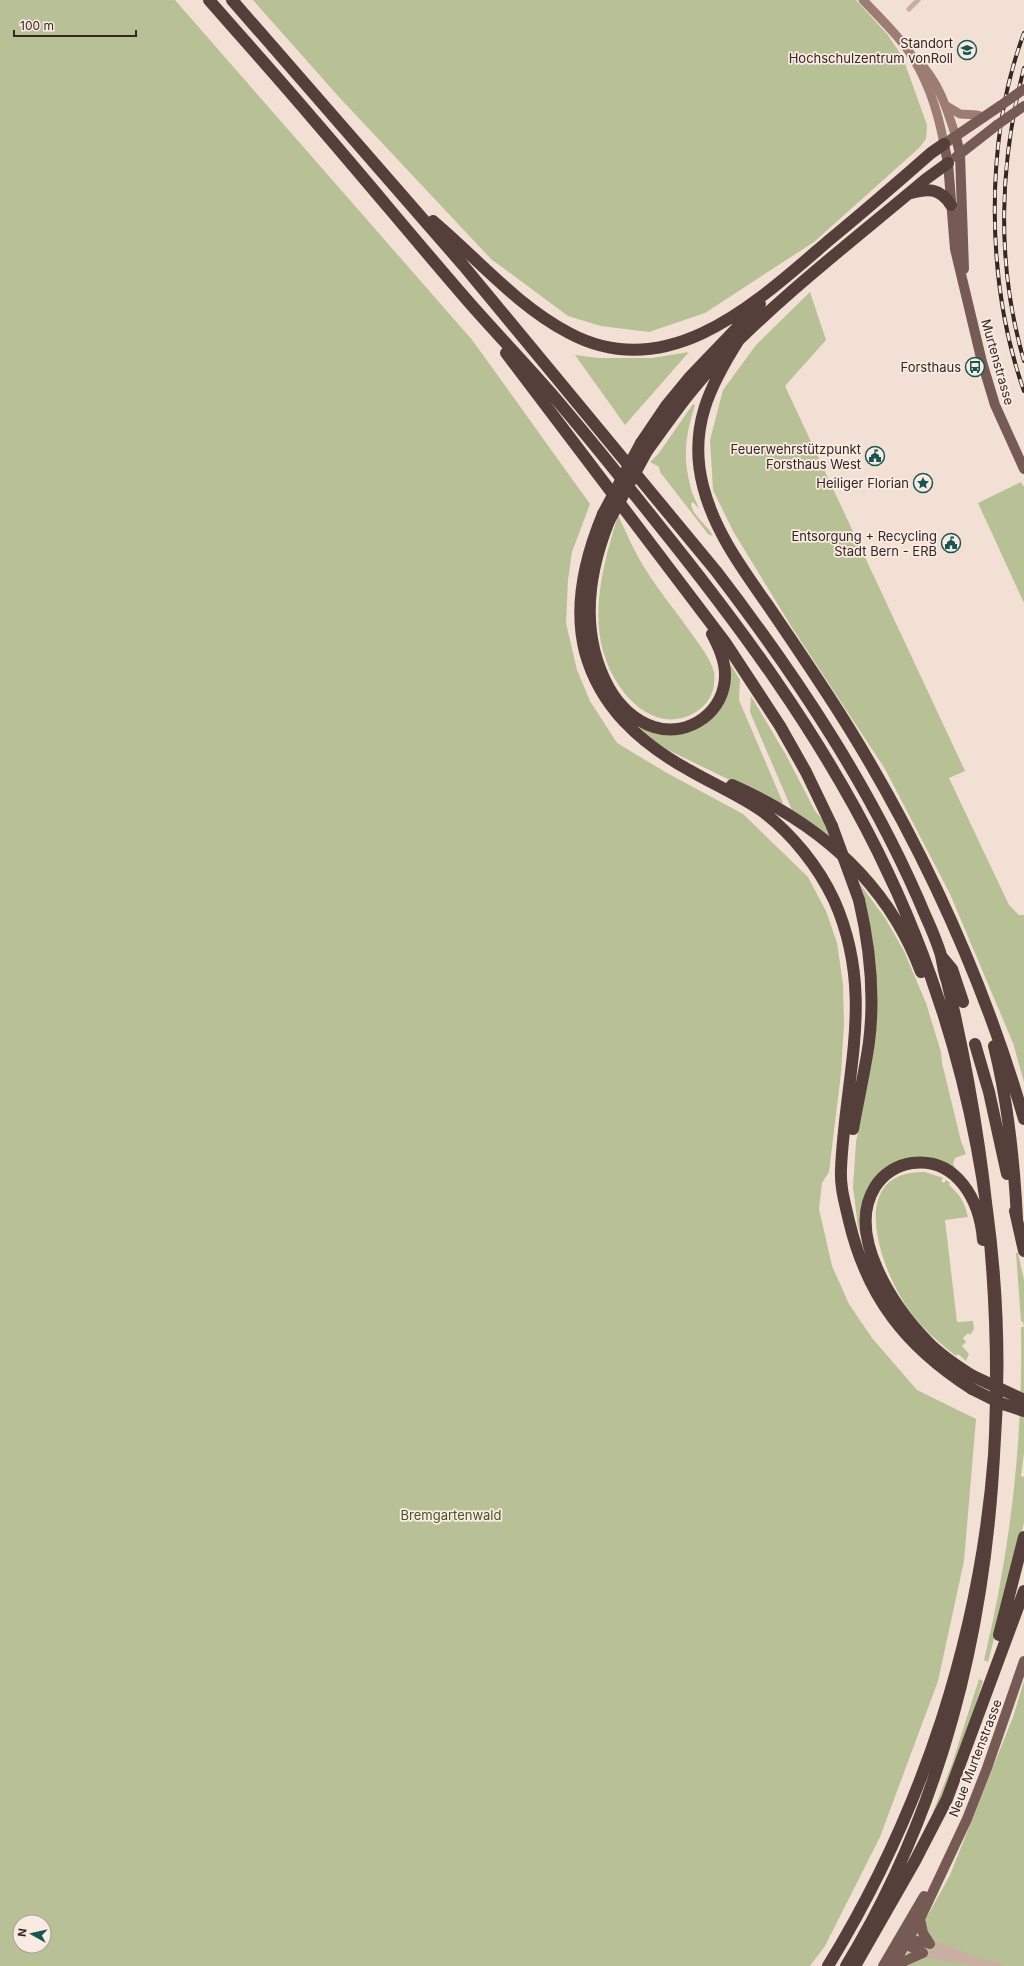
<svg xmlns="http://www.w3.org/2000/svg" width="1024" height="1966" font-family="Inter,sans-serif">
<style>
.green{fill:#b8c195;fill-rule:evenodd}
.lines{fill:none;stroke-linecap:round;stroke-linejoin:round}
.pedestrian{stroke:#caaea1;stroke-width:5}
.tertiary{stroke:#caaea1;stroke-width:8}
.secondary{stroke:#9d7c73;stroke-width:9}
.primary{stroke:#765b54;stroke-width:10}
.motorway{stroke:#553f3b;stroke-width:12}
.rail-casing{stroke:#342724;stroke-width:4}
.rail{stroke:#f9ebe1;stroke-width:2.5;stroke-dasharray:8;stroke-linecap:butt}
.primary-bridge{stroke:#765b54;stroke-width:10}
.motorway-bridge{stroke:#553f3b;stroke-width:12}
.labels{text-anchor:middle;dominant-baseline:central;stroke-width:3.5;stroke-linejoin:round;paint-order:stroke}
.poi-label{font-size:13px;fill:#342724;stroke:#f9ebe1;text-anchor:end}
.street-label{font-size:13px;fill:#342724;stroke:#f9ebe1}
.park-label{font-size:13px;fill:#495327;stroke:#f9ebe1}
</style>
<rect width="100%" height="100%" fill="#f2e0d5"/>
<path class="green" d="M0 0H175L473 341 590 504 572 552 568 580 566 623 577 670 590 701 617 743 667 773 743 814 808 877 826 911 837 943 843 984 844 1024 841 1073 829 1172 822 1183 819 1209 832 1266 849 1304 872 1338 917 1390 976 1419 964 1561 938 1681 880 1837 825 1946 810 1966H0ZM20 1922H44V1946H20Z
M253 0H856L888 35 903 58 927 125 926 139 919 148 814 242 705 313 649 332 601 326 568 316 491 259 338 96Z
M810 292 826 340 785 386 965 771 949 778 1009 905 1019 915H1024V1082L1013 1043 950 894 885 769 791 626 733 531 713 490 710 440 723 390 756 345Z
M689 352 625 425 575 355 599 358H652Z
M693 404 695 405C685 438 682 457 692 492 694 498 697 503 699 509L693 502 691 504C693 517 708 525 713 536L708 534 660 472 659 467 650 462 659 453Z
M1021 482 1024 487V603L978 503Z
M618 515C626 532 634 551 644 567 658 590 676 611 691 633 700 645 710 658 714 672 715 676 714 680 714 684 712 707 687 722 665 719 646 716 631 703 620 687 583 634 601 572 618 515Z
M731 665 740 680 739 700 783 803 781 805 666 749 644 734 628 716 641 725 702 724Z
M751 696 786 755 815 811 824 821 834 843 792 810 750 712Z
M860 884 885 918 904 951 926 1003 941 1052 942 1063 961 1141 966 1154 955 1158 953 1164 957 1171 926 1159 872 1185 871 1269 858 1227 853 1187 856 1142 871 1064 865 900Z
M925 1172 943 1178 941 1181 944 1183 946 1180 950 1183 949 1185C961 1196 964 1201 968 1217L945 1220 957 1322 973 1321 974 1329 970 1335 968 1333 963 1338 966 1342 962 1346 969 1354 966 1361 958 1354 956 1356C938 1342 921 1327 909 1310 881 1271 844 1170 925 1172Z
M1016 1253H1018L1024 1280V1453L1021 1476 1024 1477V1523L988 1662 984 1660C1010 1552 1023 1443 1021 1331V1327H1024L1023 1322 1021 1321Z
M979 1679 983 1681 961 1750 935 1813 933 1812 952 1764Z
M1024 1681V1966H900L950 1875 1013 1717Z"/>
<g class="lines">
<path class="pedestrian" d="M909 9 918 0"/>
<path class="tertiary" d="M930 1944 964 1956
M923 1953 999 1966"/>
<path class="secondary" d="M863 0C878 16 895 32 908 50 928 79 938 111 944 144
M918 61C939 82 947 109 956 137
M945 105 960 114 977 115 985 117"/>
<path class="primary" d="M1000 106 944 144 948 163 955 249 982 362 995 405 1024 469
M956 137 960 154 964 269
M956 157 997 125
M920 1919 923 1933 930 1944
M904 1938 930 1944
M902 1939 909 1946 923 1953
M883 1966 924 1896
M893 1966 920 1919 967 1819 987 1768 1024 1661
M900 1966 905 1961 923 1953"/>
<path class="motorway" d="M209 0C244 40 279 79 313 119 365 179 415 240 467 300 494 331 523 361 550 392 587 435 622 479 658 524 740 626 819 733 878 852 970 1037 1010 1249 994 1455 980 1636 923 1811 828 1966
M232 0 463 265 716 571C798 678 874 792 926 917 931 928 936 940 940 952 943 961 943 972 947 981 1024 1304 1024 1674 846 1966
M911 193C928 188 940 188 951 205
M433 221C478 259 516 305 569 333 668 386 756 303 827 242 862 213 897 183 931 153L944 144
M740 338C710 385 688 428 703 486 714 530 741 567 767 604 795 645 823 686 849 728 924 850 984 981 1024 1119
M506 353 725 642 780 726 806 772 832 826
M641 443 666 406 689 378 760 304
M647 451C669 421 690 390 716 363 780 296 855 239 926 179L948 163
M603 514C585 557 573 605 585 652 600 707 640 743 689 770 713 784 739 795 762 811 792 834 818 866 834 900 876 994 845 1074 841 1169 840 1188 845 1203 849 1221 867 1297 906 1347 972 1389
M609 521C587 576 580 635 609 688 619 706 635 721 654 727 689 738 726 711 725 674 725 660 719 647 712 634
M732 785C818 823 888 883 921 972
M942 957 952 969 963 1002
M975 1044 989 1092 1007 1174
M994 1046C1008 1102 1014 1160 1017 1218
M853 1129C858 1100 865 1071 869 1042 875 994 870 947 859 900
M1015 1211 1024 1251
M973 1376C957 1366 940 1355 927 1341 894 1307 845 1235 875 1187 883 1174 897 1165 912 1163 957 1157 980 1201 983 1240
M999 1635 1024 1537
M855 1966 915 1861 947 1799 1024 1591"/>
<g class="rail-casing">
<path id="rail" d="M1024 33C984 140 986 284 1024 391
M1024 68C999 164 996 265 1024 361"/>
</g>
<use href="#rail" class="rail"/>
<path class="primary-bridge" d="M1000 106 1024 89
M997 125 1024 106"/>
<path class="motorway-bridge" d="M603 514 641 443
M609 521 647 451
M832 826 859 900
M973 1376 1024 1400
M972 1389 1000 1403 1024 1411"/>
</g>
<defs>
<g id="university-ring" transform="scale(1)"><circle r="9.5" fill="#f9ebe1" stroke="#195651" stroke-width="1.5"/><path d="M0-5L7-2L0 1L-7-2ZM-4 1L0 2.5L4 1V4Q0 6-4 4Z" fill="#195651"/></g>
<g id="bus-ring" transform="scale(1)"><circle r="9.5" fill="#f9ebe1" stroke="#195651" stroke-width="1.5"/><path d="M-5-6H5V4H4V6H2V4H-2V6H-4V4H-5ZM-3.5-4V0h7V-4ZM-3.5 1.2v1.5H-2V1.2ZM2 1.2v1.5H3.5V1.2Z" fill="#195651"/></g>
<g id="civic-ring" transform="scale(1)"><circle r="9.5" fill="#f9ebe1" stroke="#195651" stroke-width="1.5"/><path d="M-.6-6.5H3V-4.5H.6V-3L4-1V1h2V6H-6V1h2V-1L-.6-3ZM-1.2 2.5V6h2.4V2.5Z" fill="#195651"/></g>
<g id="sight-ring" transform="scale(1)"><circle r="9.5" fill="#f9ebe1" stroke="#195651" stroke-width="1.5"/><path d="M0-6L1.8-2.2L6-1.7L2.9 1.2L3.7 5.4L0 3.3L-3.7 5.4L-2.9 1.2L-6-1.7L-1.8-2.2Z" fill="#195651"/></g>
</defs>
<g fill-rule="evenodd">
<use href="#university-ring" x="967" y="50"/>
<use href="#bus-ring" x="975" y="367"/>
<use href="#civic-ring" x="875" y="456"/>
<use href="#sight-ring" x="923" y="483"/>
<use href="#civic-ring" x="951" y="543"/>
</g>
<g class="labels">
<g class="poi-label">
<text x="953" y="43">Standort<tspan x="953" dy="15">Hochschulzentrum vonRoll</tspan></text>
<text x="961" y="367">Forsthaus</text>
<text x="861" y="449">Feuerwehrstützpunkt<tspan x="861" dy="15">Forsthaus West</tspan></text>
<text x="909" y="483">Heiliger Florian</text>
<text x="937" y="536">Entsorgung + Recycling<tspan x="937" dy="15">Stadt Bern - ERB</tspan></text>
</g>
<g class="street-label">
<text transform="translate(998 362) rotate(74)">Murtenstrasse</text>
<text transform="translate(975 1758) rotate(-69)">Neue Murtenstrasse</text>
</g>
<g class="park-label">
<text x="451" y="1515">Bremgartenwald</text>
</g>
</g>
<g transform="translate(32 1934) rotate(278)"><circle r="19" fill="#f9ebe1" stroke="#aa9d95"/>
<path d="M0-3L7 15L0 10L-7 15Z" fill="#195651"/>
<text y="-6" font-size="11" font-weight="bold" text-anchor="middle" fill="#342724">N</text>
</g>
<path d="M14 30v6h122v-6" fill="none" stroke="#342724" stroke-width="2"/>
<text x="20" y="30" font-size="12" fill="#342724" stroke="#f9ebe1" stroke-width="3" paint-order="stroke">100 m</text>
</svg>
